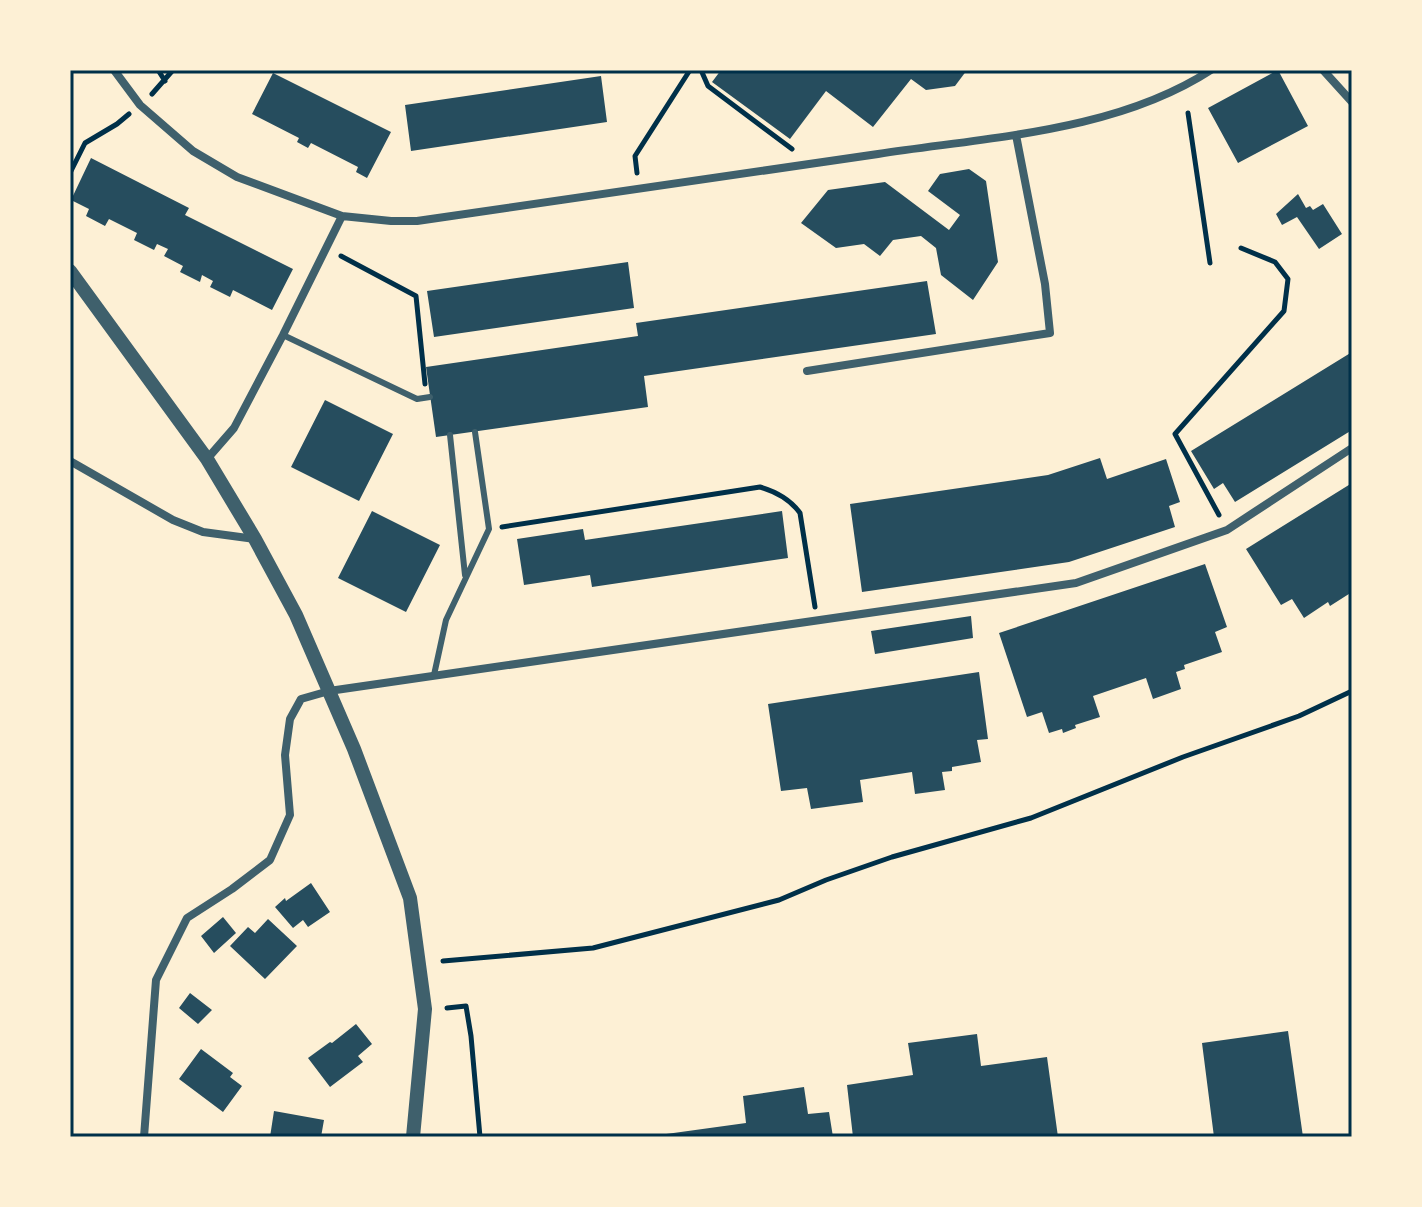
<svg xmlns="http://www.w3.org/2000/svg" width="1422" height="1207" font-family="Lato,sans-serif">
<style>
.building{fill:#264d5e}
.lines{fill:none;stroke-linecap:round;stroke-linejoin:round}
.path{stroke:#003049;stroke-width:5}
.service{stroke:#3f606c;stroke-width:6}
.minor{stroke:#3f606c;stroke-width:8}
.tertiary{stroke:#3f606c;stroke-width:14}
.neatline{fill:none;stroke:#003049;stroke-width:3}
</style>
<rect width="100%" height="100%" fill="#fdf0d5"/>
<path class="building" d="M721 70H967L955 86 926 90 911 79 873 127 826 91 790 139 712 82Z
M1278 70 1308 126 1238 163 1208 108Z
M273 73 391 132 367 178 356 172 358 167 311 143 308 148 297 142 299 138 252 114Z
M601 76 607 122 411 151 405 105Z
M91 158 189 208 185 215 293 269 272 310 233 290 230 297 210 287 213 281 202 275 200 282 180 272 183 266 164 256 168 249 157 244 154 250 134 240 137 233 109 219 105 226 86 216 89 209 71 200Z
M969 169 986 181 998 262 973 300 941 275 936 248 921 236 893 240 880 256 864 244 836 248 801 223 828 190 885 182 949 230 960 215 928 191 940 174Z
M1298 194 1306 208 1310 206 1313 210 1323 204 1342 234 1319 249 1297 217 1282 225 1276 214Z
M628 262 634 308 434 337 427 291Z
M927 281 936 334 644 376 648 407 436 437 426 367 638 336 636 323Z
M1352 352V430L1235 502 1223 483 1214 489 1191 451Z
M325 400 393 434 359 501 291 467Z
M1100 458 1107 479 1166 459 1180 502 1169 506 1175 527 1069 562 862 592 850 504 1048 475Z
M1352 483V592L1330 606 1328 602 1304 618 1292 599 1281 605 1246 549Z
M372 511 440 545 406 612 338 578Z
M782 511 788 558 592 587 590 575 524 585 517 539 583 529 585 540Z
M1205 564 1227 627 1215 632 1222 652 1184 665 1185 669 1176 672 1181 689 1153 699 1146 678 1093 696 1100 717 1075 725 1076 728 1063 733 1062 729 1049 733 1042 712 1027 717 999 633Z
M971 616 973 638 875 654 871 631Z
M979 672 988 739 977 740 981 762 952 767V771L942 772 945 790 915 794 912 772 860 780 863 802 811 809 807 788 781 791 768 704Z
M311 883 330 912 308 927 303 920 293 928 275 907 285 898 286 901Z
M223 917 236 933 214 953 201 936Z
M268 919 297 946 265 979 230 946 248 927 255 933Z
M190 993 212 1010 198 1024 179 1008Z
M356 1024 372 1044 358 1056 363 1062 330 1087 308 1058 330 1042 332 1043Z
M1288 1031 1303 1137H1214L1202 1043Z
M977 1034 981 1066 1047 1057 1058 1137H853L847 1085 913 1075 908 1043Z
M201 1049 233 1073 230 1077 242 1086 223 1112 179 1079Z
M804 1087 808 1114 829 1112 833 1137H660L659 1135 746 1123 743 1096Z
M274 1111 324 1120 321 1137H270Z"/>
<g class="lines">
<path class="path" d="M158 70 165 81
M701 70 708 86 792 149
M152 94 173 70
M1188 113 1210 263
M70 173 85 143 117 124 129 114
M637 173 635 156 690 70
M341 256 416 296 425 384
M1219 515 1175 434 1284 311 1288 279 1275 262 1241 248
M502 527 760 487C777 492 790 499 800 513L815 607
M443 961 593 948 779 900 826 880 892 857 1031 818 1183 757 1299 716 1352 691
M447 1008 466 1006 471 1036 480 1137"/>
<path class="service" d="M283 335 417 399 430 397
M450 435 465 575
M434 675 446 620 489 529 475 432"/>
<path class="minor" d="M114 70 140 105 193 151 237 177 342 216 391 221H417C571 199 725 177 878 154 988 137 1116 132 1211 70
M1323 70 1352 102
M807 371 1050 333 1045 284 1016 135
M207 459 234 428 283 335 342 216
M70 461 173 520 203 532 255 539
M144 1137 156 980 187 918 232 889 270 860 290 815 285 755 290 719 301 699 329 691 1076 583 1227 530 1352 448"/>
<path class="tertiary" d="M70 271 207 459 255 539 296 615 354 749 410 898 425 1009 413 1137"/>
</g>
<rect width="1422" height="1207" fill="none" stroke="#fdf0d5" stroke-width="144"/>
<rect x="72" y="72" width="1278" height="1063" class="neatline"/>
</svg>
